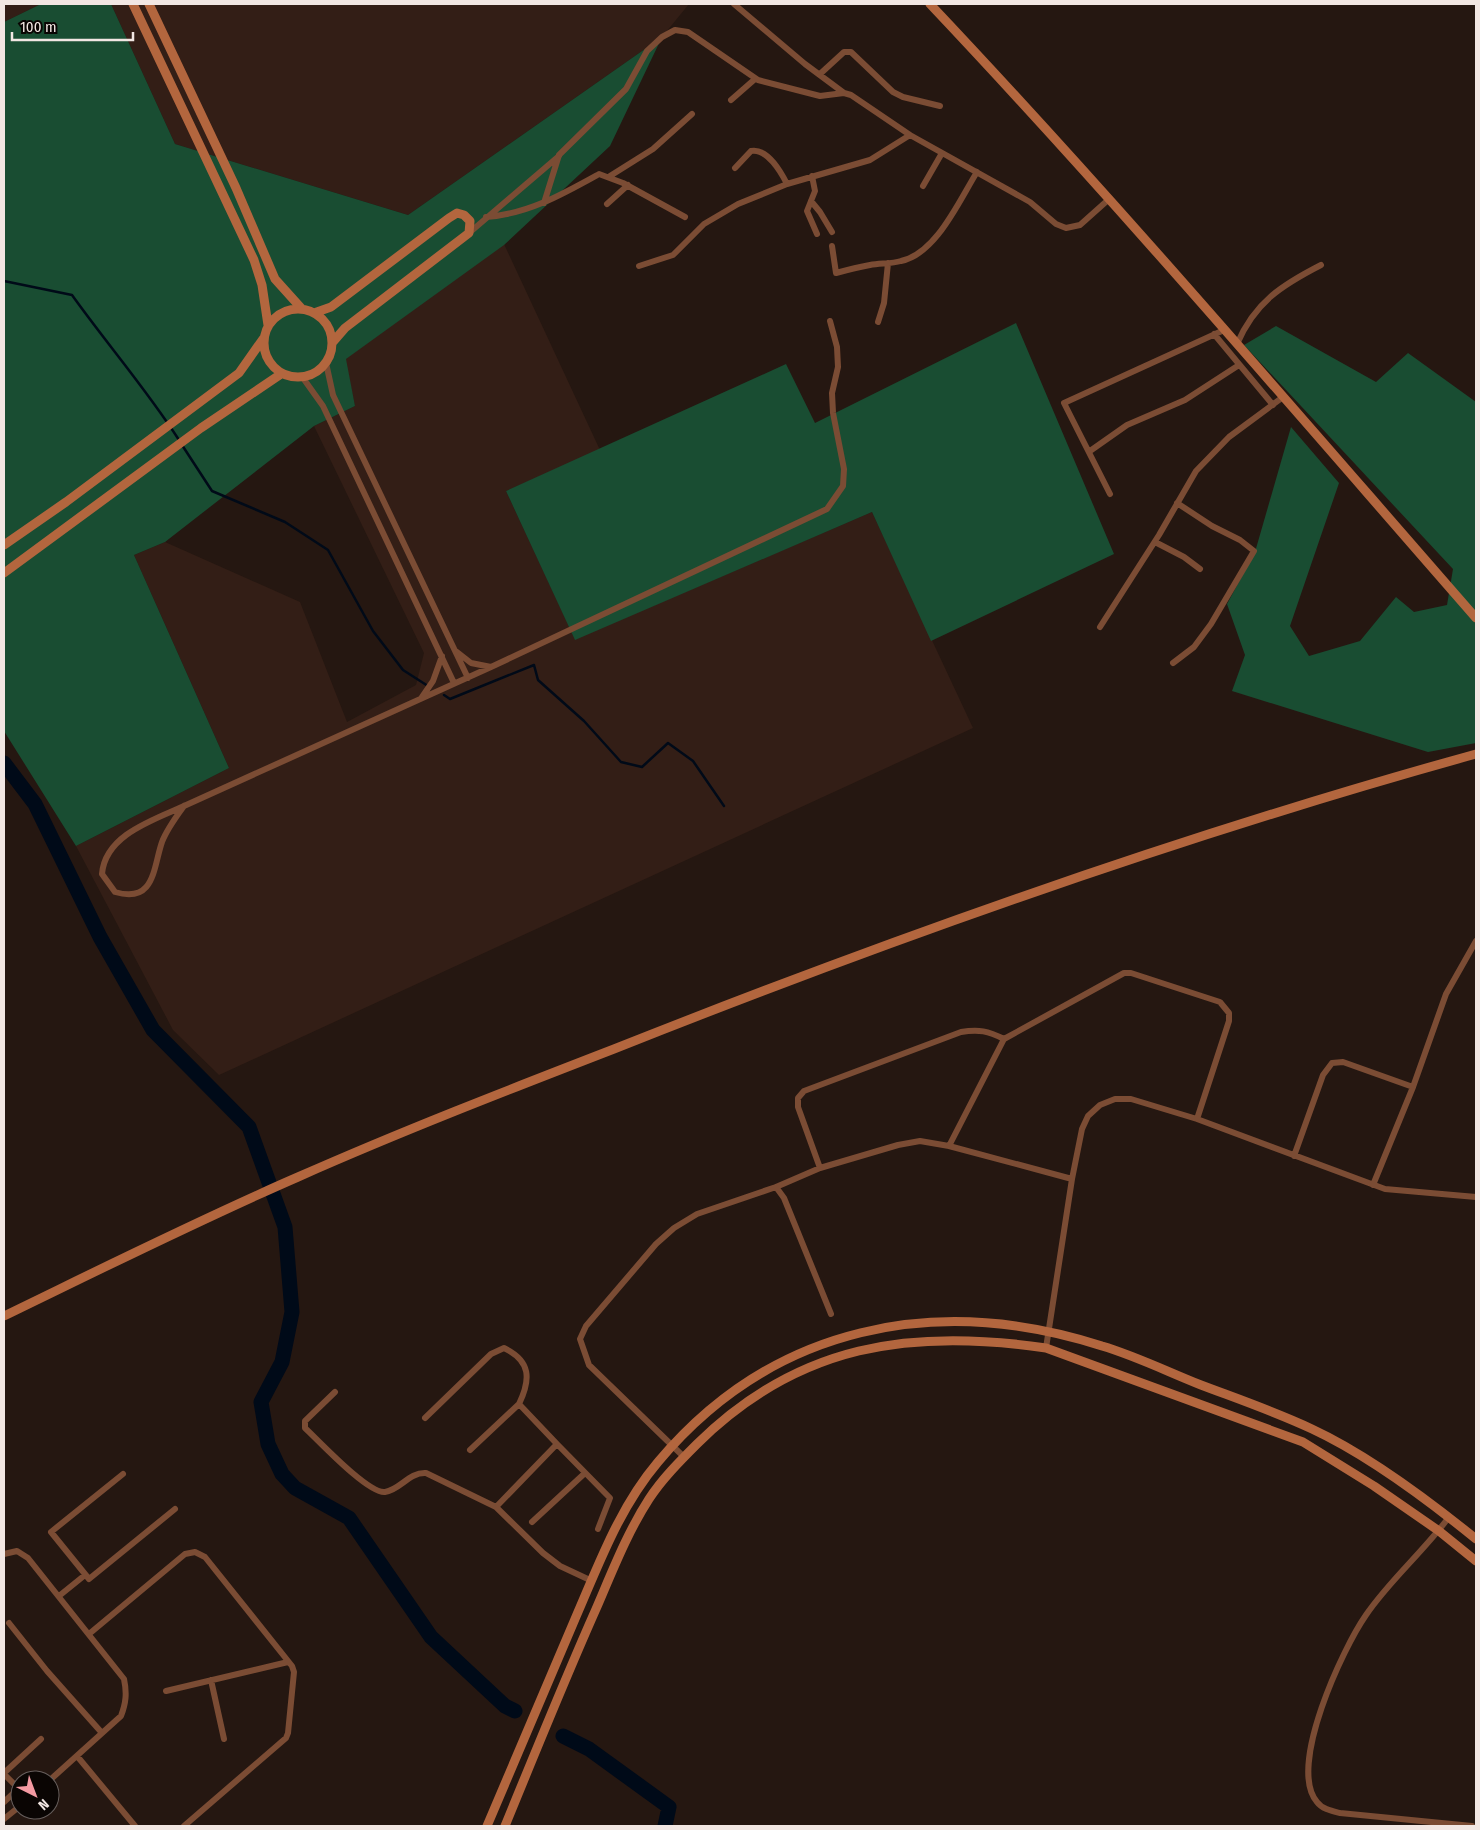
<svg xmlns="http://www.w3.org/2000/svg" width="1480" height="1830" font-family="'Fira Sans Condensed',sans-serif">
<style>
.built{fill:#331e16}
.green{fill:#194d32}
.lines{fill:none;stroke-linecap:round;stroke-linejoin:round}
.stream{stroke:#000a18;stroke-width:2.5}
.river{stroke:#000a18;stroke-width:15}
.street{stroke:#7b4c34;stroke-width:6}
.secondary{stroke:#b3663e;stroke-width:9}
</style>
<rect width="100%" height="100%" fill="#251711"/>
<path class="built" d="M4 4H41L4 22Z
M111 4H689L662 37 408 215 175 144Z
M504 244 600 450 506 491 575 639 872 512 973 728 219 1075 173 1030 76 846 229 768 134 555 165 542 300 602 347 722 416 685 424 653 314 426 355 406 345 359Z"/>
<path class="green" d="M41 4H111L175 144 408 215 662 37 610 146 504 245 346 359 355 406 314 426 165 542 134 555 229 768 76 846 4 731V22Z
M1016 323 1114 554 931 641 872 512 575 640 506 491 786 364 815 423Z
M1276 326 1376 382 1408 353 1476 402V743L1428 752 1232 691 1245 655 1227 604 1255 552 1291 427 1339 483 1290 626 1309 656 1360 641 1396 597 1414 612 1447 605 1453 569 1244 345Z"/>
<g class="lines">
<path class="stream" d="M4 281 72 295C107 344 147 390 179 440
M182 445 212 491 285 522 328 550 373 631 403 670 428 686
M444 695 450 699 534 665 538 680 584 721 621 762 642 767 668 743 693 761 724 806"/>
<path class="river" d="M4 763 35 804 100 937 153 1030 249 1127 285 1227 292 1312 282 1362 261 1402 268 1444 282 1474 295 1488 349 1518 431 1637 505 1706 515 1711
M563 1736 589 1749 669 1807 665 1826"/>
<path class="street" d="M734 4 805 64 844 93
M820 74 844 52H851L893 92 903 97 940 106
M731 100 755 79
M735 168 751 151C767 148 781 172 787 184
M610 176 653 149 692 114
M812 176 815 191 807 211 817 234
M923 186 942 153
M811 201 820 212 832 232
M544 203 559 155 626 89 647 51 662 37 675 30 688 32 758 80 820 96 844 93 851 95 910 135 1030 202 1056 224 1066 228 1080 225 1108 200
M607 204 628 185
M486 217C528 214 563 194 599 174L623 183 685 217
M469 233 559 156
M832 246 836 273C847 270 859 267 870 265 880 263 891 264 901 261 936 254 959 201 977 172
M639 266 673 255 704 224 738 204 787 184 870 160 910 135
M878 322 884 303 888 263
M1214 334 1273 405
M1237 344C1255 302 1282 285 1321 265
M326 363 333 395 468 678
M303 378 323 406 454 683
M1090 451 1127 425 1185 400 1239 365
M1110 494 1064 403 1224 330
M1155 542 1184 557 1200 569
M1100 627 1159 535 1196 471 1229 437 1283 397
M457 652 471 663 491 667
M1173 663 1194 647 1211 624 1254 551 1240 540 1212 526 1177 503
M422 697 433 681 442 656
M184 806C176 817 167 829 162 842 153 868 155 904 115 892L102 874C105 835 153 820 184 806L491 667 827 509 843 486 844 469 833 413 832 393 838 367 837 347 830 321
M949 1146 1004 1039 1124 973H1131L1220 1002 1229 1013V1021L1197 1119
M1294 1156 1323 1075 1332 1063 1343 1062 1413 1087
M820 1168 798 1107V1098L804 1091 961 1032C979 1029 988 1031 1004 1039
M1373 1185 1413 1087 1446 994 1476 941
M776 1187 784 1198 831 1314
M1046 1348 1072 1179 1082 1129 1088 1116 1100 1105 1115 1099H1131L1197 1119 1385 1189 1476 1197
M335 1392 305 1421V1428C318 1440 368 1494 385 1492 400 1490 409 1472 426 1473L496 1507
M425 1418 491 1354 504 1348C531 1361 531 1379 519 1404
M557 1444 610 1498 598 1529
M470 1450 519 1404 557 1444 496 1507 543 1553 560 1566 592 1581
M684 1457 589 1365 580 1339 586 1326 656 1244 674 1228 697 1214 776 1187 820 1168 898 1145 920 1141 949 1146 1072 1179
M123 1474 51 1532 89 1579 175 1509
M1449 1517C1424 1551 1389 1581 1366 1615 1343 1648 1287 1767 1317 1802 1322 1809 1332 1811 1340 1813L1472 1826
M532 1522 585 1473
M4 1554 17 1551 28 1558 124 1679C127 1693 126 1703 121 1716L50 1780
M59 1596 85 1575
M9 1623 47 1671 102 1733
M89 1634 185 1554 195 1552 205 1557 292 1666 294 1672 288 1733 286 1738 184 1826
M211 1680 224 1739
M166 1691 288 1662
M77 1756 135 1826
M4 1773 41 1739
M4 1774 20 1790
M4 1802 18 1789
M4 1819 20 1806"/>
<path class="secondary" d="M133 4 254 260 262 285 268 325
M149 4 236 188 275 279 302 309
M930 4C1118 203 1296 412 1476 618
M264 343a34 34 0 1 1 68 0a34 34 0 1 1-68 0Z
M314 313 331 307 449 218 457 213 464 215 470 221 469 233 345 328 332 343
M4 545 66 502 239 373 263 339
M4 573 201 428 281 374
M4 1316C101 1269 199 1220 298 1177 402 1131 508 1090 614 1049 896 937 1183 835 1476 754
M487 1826C517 1757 546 1688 575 1619 599 1564 619 1508 658 1462 773 1325 936 1293 1102 1346 1136 1356 1168 1372 1201 1385 1238 1399 1276 1412 1312 1429 1368 1455 1428 1500 1476 1539
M505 1826C535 1753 564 1681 596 1609 612 1572 627 1533 649 1499 662 1479 680 1461 697 1444 798 1344 911 1328 1046 1348L1303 1442 1374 1486 1439 1531 1476 1561"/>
</g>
<rect width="1480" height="1830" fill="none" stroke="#f2e7e3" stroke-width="10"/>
<g transform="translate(35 1795) rotate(138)"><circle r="24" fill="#0a0503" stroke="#675f5d"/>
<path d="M0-4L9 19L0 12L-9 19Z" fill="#f49aa2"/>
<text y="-8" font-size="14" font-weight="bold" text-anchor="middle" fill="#f2e7e3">N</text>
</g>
<path d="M12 32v8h121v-8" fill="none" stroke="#f2e7e3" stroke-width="2.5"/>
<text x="20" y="32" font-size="15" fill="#f2e7e3" stroke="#0a0503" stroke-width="4" paint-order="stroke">100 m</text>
</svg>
